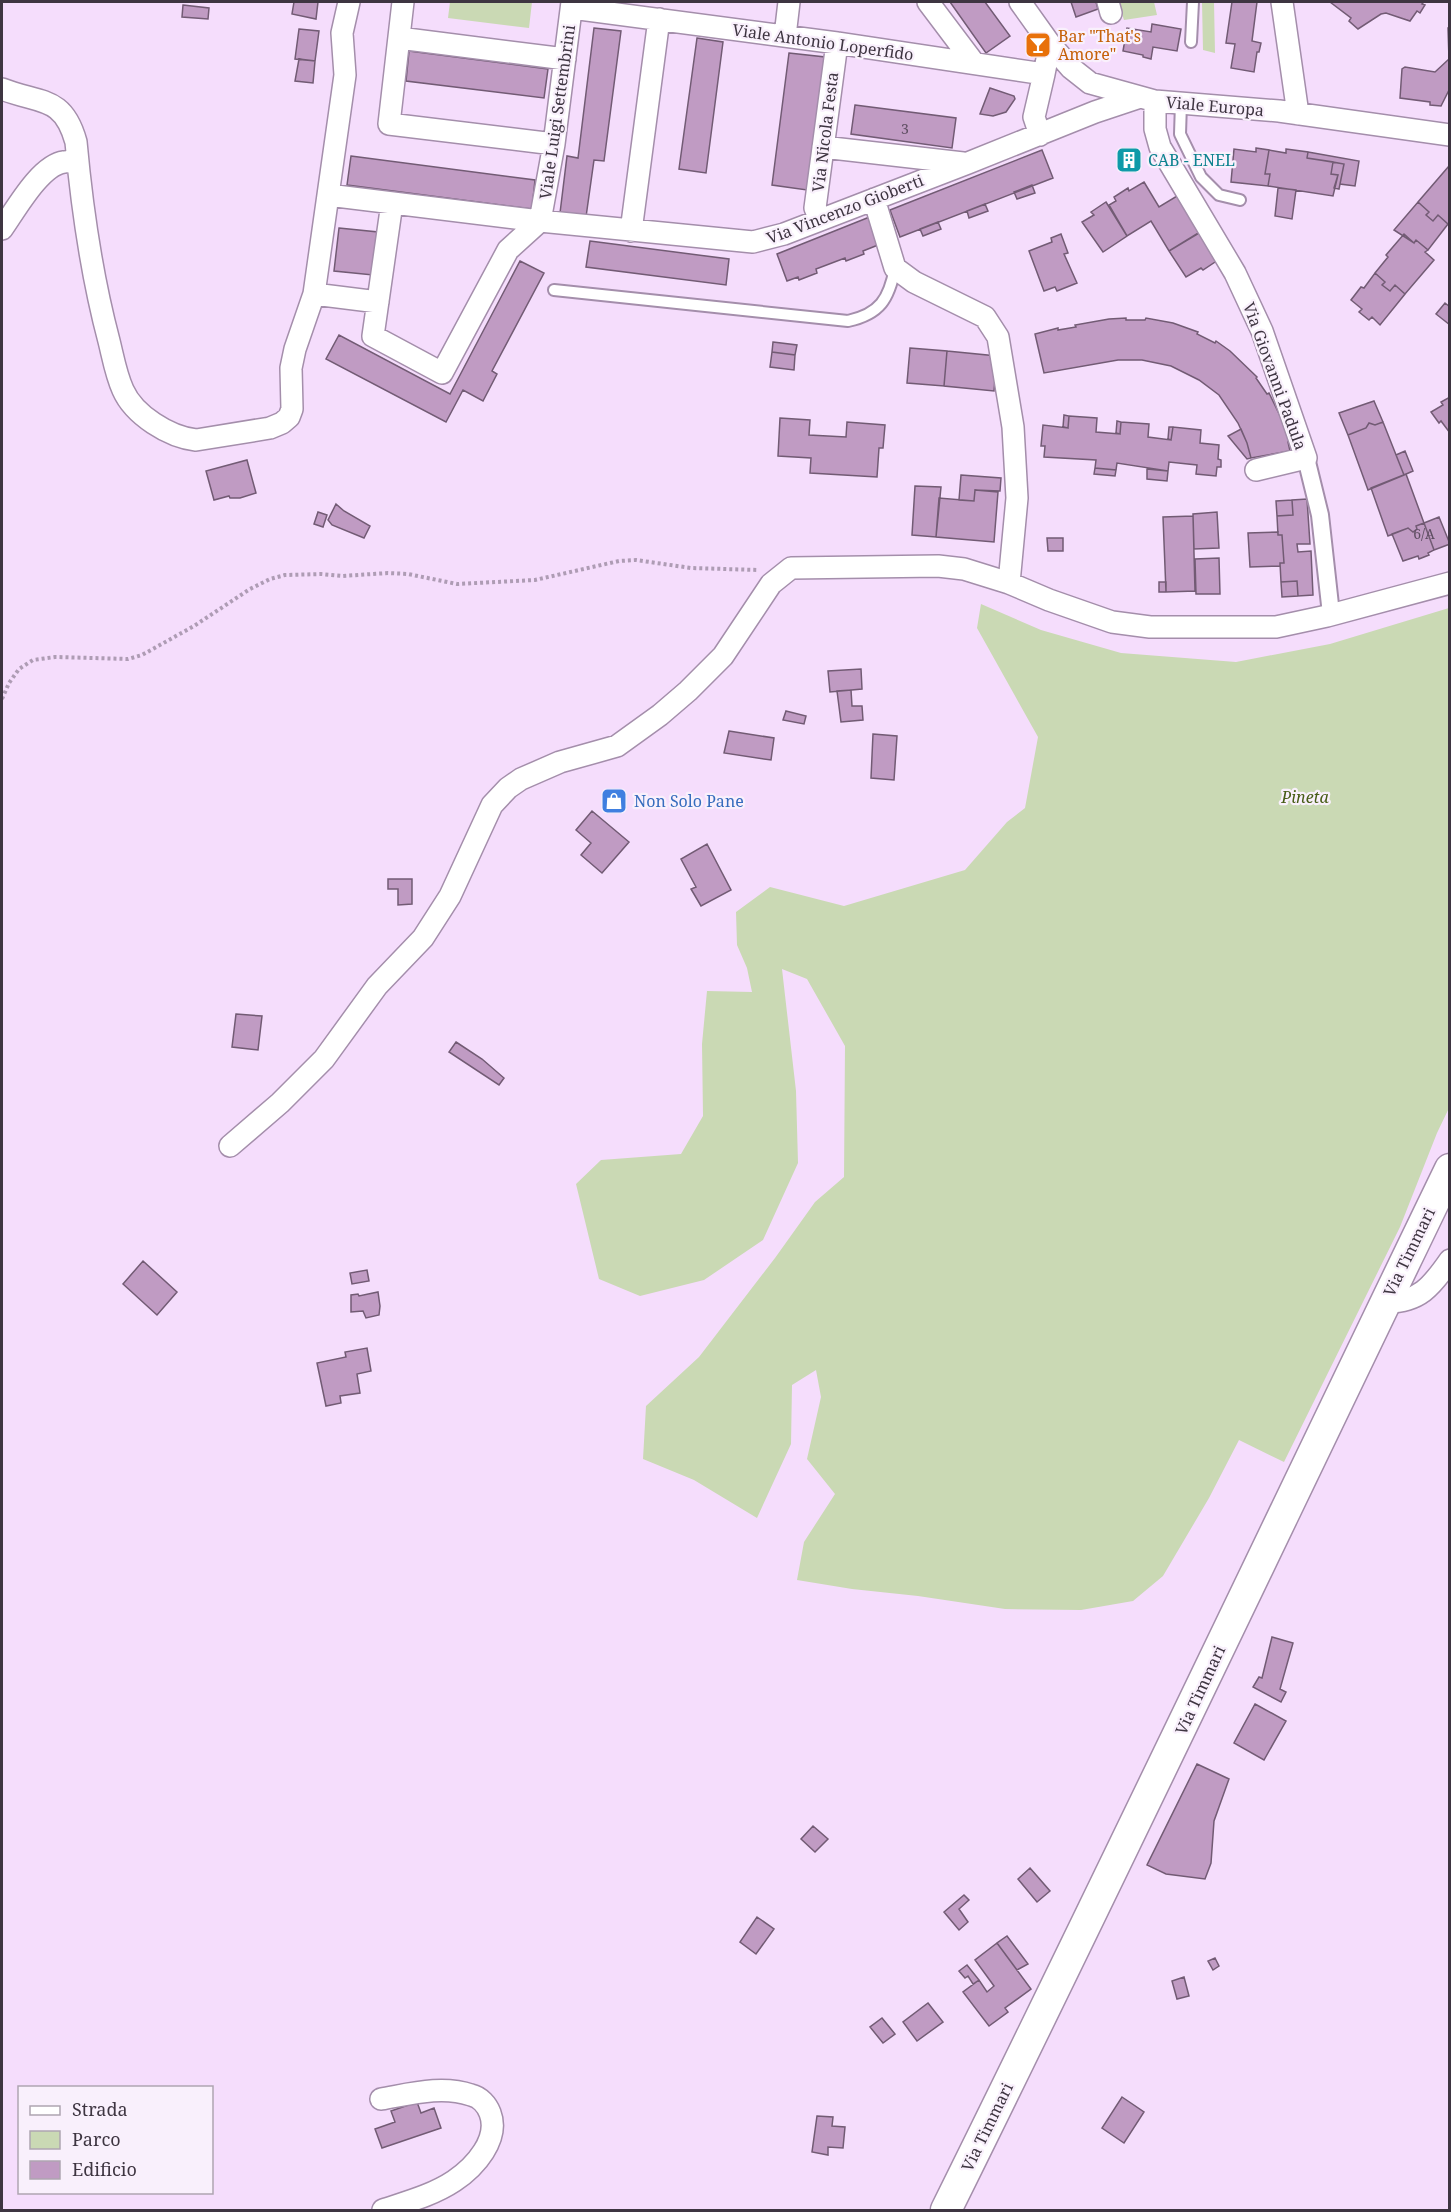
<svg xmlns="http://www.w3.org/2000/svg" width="1451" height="2212" font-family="'Noto Serif',serif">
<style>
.green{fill:#cad9b4}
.building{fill:#c09bc3;stroke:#725b74;stroke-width:1.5}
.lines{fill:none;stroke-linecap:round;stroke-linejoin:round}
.service-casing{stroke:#a48eab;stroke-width:14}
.pedestrian-casing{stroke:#a48eab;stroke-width:20}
.minor-casing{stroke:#a48eab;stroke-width:24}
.secondary-casing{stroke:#a48eab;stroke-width:33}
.path{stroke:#ae9cb4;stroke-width:4;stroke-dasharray:3 3;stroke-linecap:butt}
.service{stroke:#fff;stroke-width:10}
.pedestrian{stroke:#fff;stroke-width:16}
.minor{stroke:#fff;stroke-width:21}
.secondary{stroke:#fff;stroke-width:30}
.labels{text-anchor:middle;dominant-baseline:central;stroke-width:4.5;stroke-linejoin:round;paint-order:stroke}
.number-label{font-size:14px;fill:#5e4e62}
.food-label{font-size:16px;fill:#c56008;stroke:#f9f0fc;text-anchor:start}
.street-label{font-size:16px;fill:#3e3541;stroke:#f9f0fc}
.culture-label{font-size:16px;fill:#0d838f;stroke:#f9f0fc;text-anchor:start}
.park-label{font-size:16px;font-style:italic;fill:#475d16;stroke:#f9f0fc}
.shop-label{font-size:16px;fill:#366cbe;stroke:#f9f0fc;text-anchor:start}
</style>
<rect width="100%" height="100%" fill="#f5ddfc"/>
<path class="green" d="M450 2H532L529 28 448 18Z
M1118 2H1154L1157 15 1124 20Z
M1202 2H1214L1215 53 1203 50Z
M981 604 1041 630 1121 653 1236 662 1330 644 1449 608V1108L1437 1133 1400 1227 1284 1462 1239 1440 1209 1498 1163 1576 1133 1601 1081 1610 1005 1609 918 1596 852 1589 797 1580 804 1542 835 1494 807 1459 821 1397 816 1370 792 1385 791 1444 757 1518 694 1480 643 1459 646 1406 699 1357 775 1258 815 1202 844 1177 845 1046 807 979 782 969 796 1091 798 1163 763 1240 704 1280 640 1296 599 1279 576 1184 601 1160 681 1154 703 1116 702 1044 707 991 752 992 747 968 737 945 736 912 770 887 844 906 965 870 1007 822 1025 808 1038 737 977 628Z"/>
<path class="building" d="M294 2H318L316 19 292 14Z
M950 2H985L1010 36 986 53Z
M1071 2H1096L1098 9 1076 17Z
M1232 2H1257L1252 41 1261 43 1259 52H1257L1254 72 1231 68 1235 44 1226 43Z
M1330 2H1424L1422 4 1425 5 1420 13 1417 11 1410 21 1386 13 1381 14 1358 29 1349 21 1351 18Z
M183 5 209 8 208 19 182 17Z
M1152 24 1181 29 1177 51 1153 47 1151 59 1143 57V55L1123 51 1127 28 1151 32Z
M594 28 621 31 604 161 594 160 586 217 560 213 567 156 578 158Z
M1448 28H1450V88L1441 106 1430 105V102L1400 98 1402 69 1405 67 1435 72 1449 59Z
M299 29 319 31 315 61 295 59Z
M697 38 723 42 706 173 679 169Z
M409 51 548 69 544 98 406 81Z
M789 53 825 57 807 190 772 185Z
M299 59 315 61 313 83 295 81Z
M990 88 1014 96 1015 99 1006 112 993 116 980 114Z
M855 105 956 118 952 148 851 134Z
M1256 148 1269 150 1265 174H1270L1268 186 1231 182 1234 149 1256 152Z
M1286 149 1308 152 1307 158 1333 162 1331 174 1338 175 1333 196 1268 186 1270 174H1265L1269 150 1286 153Z
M1042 150 1053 178 900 237 890 210Z
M1128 152 1135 164 1130 167 1123 156Z
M1308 152 1359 161 1355 186 1340 184 1344 164 1307 158Z
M351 156 535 180 532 209 347 185Z
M1333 162 1344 164 1339 189 1334 188 1338 175 1331 174Z
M1449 166 1450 223 1448 224 1438 215 1433 221 1426 215 1429 212 1418 202Z
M1144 182 1159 207 1177 196 1200 232 1169 251 1151 221 1127 236 1109 205 1116 201 1114 197 1128 188 1129 191Z
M1032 185 1035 193 1017 199 1014 192Z
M1278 188 1296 190 1292 219 1275 216Z
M1106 202 1127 236 1103 252 1082 222 1094 215 1091 212Z
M1418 202 1429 212 1426 215 1433 221 1438 215 1448 224 1428 250 1416 240 1414 243 1394 230Z
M985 204 988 211 969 218 967 211Z
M872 216 883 243 863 251 864 254 846 261 845 258 816 269 817 273 799 280 798 277 787 281 777 254Z
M938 222 941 229 923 236 920 229Z
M339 228 378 232 373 275 334 271Z
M1204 230 1218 260 1203 270 1201 268 1186 277 1169 251Z
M1061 234 1068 253 1064 254 1077 283 1057 291 1055 287 1044 291 1029 251 1052 242 1051 238Z
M1404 234 1414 243 1416 240 1428 250 1425 252 1434 260 1405 294 1395 285 1390 291 1382 285 1385 282 1375 273 1388 257 1386 255Z
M590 241 729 259 726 285 586 267Z
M520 261 544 273 492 371 497 374 483 401 463 390 446 422 326 359 339 335 450 394Z
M1375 273 1385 282 1382 285 1390 291 1395 285 1405 294 1380 325 1372 317 1369 320 1359 312 1362 309 1351 300 1361 287 1364 288Z
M1445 303 1450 307V325L1436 314Z
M1126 318V320H1145L1146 318 1173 323 1198 332 1197 334 1215 343 1216 341 1230 351 1257 377 1256 378 1267 394 1269 393 1284 424 1290 441 1288 442 1290 451 1251 458 1247 443 1238 423 1219 395 1199 380 1171 366 1142 360H1118L1044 373 1035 334 1058 328V330L1076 327 1075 325 1109 319Z
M773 342 797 345 795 355 772 352Z
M910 348 947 351 944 386 907 383Z
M947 351 997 356 994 391 944 386Z
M772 352 795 355 794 370 770 367Z
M1450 397V433L1441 421 1439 423 1431 412 1443 405 1441 402Z
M1374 401 1383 422 1375 425 1369 423 1366 428 1348 435 1339 413Z
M1064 415 1069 416 1068 428 1063 427Z
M1069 416 1097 418 1096 432 1120 434 1121 422 1149 424 1148 437 1171 440 1173 427 1201 430 1200 443 1219 445 1218 459 1221 460V467H1217L1216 476 1196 474 1197 465 1169 462 1168 471 1117 463 1116 470 1095 468 1096 460 1044 457 1045 446H1041L1043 425 1068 428Z
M780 418 810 420 809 435 846 437 847 422 885 425 883 448H879L877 477 810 473 811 458 778 456Z
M1117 421 1121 422 1120 434 1116 433Z
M1383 422 1404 475 1368 490 1348 435 1366 428 1369 423 1375 425Z
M1169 427H1173L1171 440 1168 439Z
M1241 429 1247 443 1251 458 1247 459 1228 436Z
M1405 451 1413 471 1404 475 1396 455Z
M247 460 256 493 240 498H230L229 496 214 500 206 471Z
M1095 468 1116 470 1115 476 1094 474Z
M1147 469 1168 471 1167 481 1147 479Z
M1406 474 1424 523 1416 526 1417 529 1413 532 1408 528 1388 536 1371 488Z
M961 475 1001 478 1000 491 975 490 974 501 959 500Z
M915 486 941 487 936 537 912 535Z
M975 490 998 492 994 542 936 537 939 498 974 501Z
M1307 499 1310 544H1297L1298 552 1311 551 1313 595 1298 596 1297 581 1281 582 1280 563H1284L1282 535H1278L1277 516 1293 515 1292 500Z
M1292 500 1293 515 1277 516 1276 501Z
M336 504 344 511 370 526 364 538 332 525 328 520Z
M318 512 327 515 323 527 314 524Z
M1217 512 1219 548 1194 549 1193 514Z
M1193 516 1195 591 1166 592 1163 517Z
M1439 517 1450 544 1434 550 1424 523Z
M1424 523 1434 550 1428 553 1429 555 1419 559 1418 556 1403 561 1392 534 1408 528 1413 532 1417 529 1416 526Z
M1278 532V535H1282L1284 563H1280V566L1250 567 1248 533Z
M1047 538H1063V551H1048Z
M1219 558 1220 594H1196L1195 559Z
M1297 581 1298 596 1282 597 1281 582Z
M1159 582H1166V592H1159Z
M861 669 862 689 830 692 828 671Z
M851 690 852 706H862L863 720 841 722 837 691Z
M786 711 806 716 804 724 783 720Z
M729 731 774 738 771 760 724 753Z
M873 734 897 736 894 780 871 778Z
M592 811 629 842 602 873 581 855 591 843 576 830Z
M707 844 731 890 701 906 691 889 696 887 681 859Z
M388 879H412V904L398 905V889H388Z
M236 1014 262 1016 258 1050 232 1047Z
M456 1042 482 1059 504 1078 499 1085 449 1052Z
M143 1261 177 1292 157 1315 123 1284Z
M367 1270 369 1281 352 1284 350 1273Z
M378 1292 380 1306 379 1315 366 1318 363 1311 351 1312V1295L358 1294 359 1296Z
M367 1348 371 1371 357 1374 360 1393 340 1396 341 1403 326 1406 317 1363 346 1357 345 1352Z
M1272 1637 1293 1643 1280 1689 1286 1692 1281 1702 1253 1687 1259 1677 1262 1678Z
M1255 1704 1286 1721 1264 1760 1234 1743Z
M1197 1764 1229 1779 1214 1821 1211 1863 1205 1879 1166 1874 1147 1865Z
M813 1826 828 1839 815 1852 801 1839Z
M1030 1868 1050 1891 1037 1902 1018 1879Z
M964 1895 969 1900 959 1909 968 1922 959 1930 944 1912Z
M757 1917 774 1929 756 1954 740 1942Z
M1007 1936 1028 1964 1017 1970 997 1943Z
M997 1943 1031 1989 1005 2008 1008 2012 989 2026 963 1992 979 1980 987 1992 994 1986 975 1960Z
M1215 1958 1219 1966 1213 1970 1208 1961Z
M967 1965 979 1980 973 1984 968 1976 965 1978 959 1971Z
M1184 1977 1189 1996 1177 1999 1172 1981Z
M928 2003 943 2022 917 2041 903 2022Z
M882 2018 895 2034 883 2043 870 2027Z
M1122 2097 1144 2112 1124 2143 1102 2128Z
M417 2102 421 2113 434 2108 441 2128 382 2148 375 2129 395 2122 391 2111Z
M817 2116 833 2117 832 2126 845 2127 843 2148 828 2147V2155L812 2152Z"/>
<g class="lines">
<g class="service-casing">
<path id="service" d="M1191 42 1193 2
M1181 103 1180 134 1201 177 1219 195 1240 200
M554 290 848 321C880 314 889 299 895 268"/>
</g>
<g class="pedestrian-casing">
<path id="pedestrian" d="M1306 458 1320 515 1331 614"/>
</g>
<g class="minor-casing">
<path id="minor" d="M403 2 389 124 554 144
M928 2 974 63
M1020 2 1050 44 1071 68 1090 83 1155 101 1279 111 1450 135
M1108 2 1111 13
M1282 2 1298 114
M572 8 837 43 1044 74 1050 44
M785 36 789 2
M399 38 565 59
M2 89C40 104 63 95 76 142 82 208 92 277 109 341 113 357 116 375 123 390 134 415 169 437 196 440L270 428 282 423 289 417 292 409 291 368 295 349 314 294 378 302
M1155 101V129L1160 147 1235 273 1262 331 1306 458 1256 470
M1040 135 1034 117 1044 74
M823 147 963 163
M328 195 540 221 753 242 784 234 968 163 1095 112 1137 98
M874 199 895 268 914 282 985 317 998 337 1013 427 1017 498 1009 583
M392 203 373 336 442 373 508 250 540 221 554 144 572 2
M820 220 815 208 837 43
M2 229C15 211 40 165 64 162 68 161 74 163 78 164
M631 231 659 19
M314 294 345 75 342 33 349 2
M230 1146 280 1103 324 1059 377 986 423 938 450 896 492 805 508 788 521 779 560 762 617 746 660 715 688 691 723 656 771 584 791 568 938 566 964 569 1009 583 1049 600 1112 622 1150 627H1276L1327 616 1450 583
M1385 1302C1419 1303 1432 1286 1450 1260
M381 2099C410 2094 442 2085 471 2095 480 2097 487 2105 490 2113 500 2139 475 2167 454 2181 433 2195 407 2202 383 2210"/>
</g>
<g class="secondary-casing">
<path id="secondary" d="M946 2210C1117 1865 1282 1516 1450 1169"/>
</g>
<path class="path" d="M2 699 9 683 19 669 33 660 55 657 128 659 142 655 194 626 250 589 270 579 285 575 321 574 342 576 388 573 408 574 457 584 535 580 619 561 636 560 691 568 758 570"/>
<use href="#service" class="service"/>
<use href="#pedestrian" class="pedestrian"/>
<use href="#minor" class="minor"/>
<use href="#secondary" class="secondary"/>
</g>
<defs>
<g id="bar-square" transform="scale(1.35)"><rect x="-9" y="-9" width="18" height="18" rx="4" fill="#e8710a" stroke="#f9f0fc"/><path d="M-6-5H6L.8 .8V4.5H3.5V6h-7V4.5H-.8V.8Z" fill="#fff"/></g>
<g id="building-square" transform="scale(1.35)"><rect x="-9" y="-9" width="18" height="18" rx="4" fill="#0f9aa8" stroke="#f9f0fc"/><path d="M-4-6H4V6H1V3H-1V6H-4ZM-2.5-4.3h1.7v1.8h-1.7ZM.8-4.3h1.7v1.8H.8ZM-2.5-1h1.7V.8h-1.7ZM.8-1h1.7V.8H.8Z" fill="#fff"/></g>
<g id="shop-square" transform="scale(1.35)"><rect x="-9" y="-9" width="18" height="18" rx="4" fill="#3f7fe0" stroke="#f9f0fc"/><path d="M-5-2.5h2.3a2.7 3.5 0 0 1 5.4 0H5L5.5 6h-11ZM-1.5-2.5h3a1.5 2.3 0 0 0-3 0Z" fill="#fff"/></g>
</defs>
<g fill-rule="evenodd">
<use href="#bar-square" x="1038" y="45"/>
<use href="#building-square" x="1129" y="160"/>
<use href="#shop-square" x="614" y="801"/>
</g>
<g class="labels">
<g class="number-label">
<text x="905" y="128">3</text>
<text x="1424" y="533">6/A</text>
</g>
<g class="food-label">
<text x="1058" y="36">Bar "That's<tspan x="1058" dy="18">Amore"</tspan></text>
</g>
<g class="street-label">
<text transform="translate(823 42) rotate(8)">Viale Antonio Loperfido</text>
<text transform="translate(1215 106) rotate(5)">Viale Europa</text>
<text transform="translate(557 112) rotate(-82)">Viale Luigi Settembrini</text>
<text transform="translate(825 132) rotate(-83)">Via Nicola Festa</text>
<text transform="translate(845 209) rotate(-21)">Via Vincenzo Gioberti</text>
<text transform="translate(1275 376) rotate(70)">Via Giovanni Padula</text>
<text transform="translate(1409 1252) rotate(-64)">Via Timmari</text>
<text transform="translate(1200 1690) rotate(-65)">Via Timmari</text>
<text transform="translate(987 2127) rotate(-64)">Via Timmari</text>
</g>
<g class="culture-label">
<text x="1148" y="160">CAB - ENEL</text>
</g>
<g class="park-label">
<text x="1305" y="797">Pineta</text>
</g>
<g class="shop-label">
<text x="634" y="801">Non Solo Pane</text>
</g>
</g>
<rect width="1451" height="2212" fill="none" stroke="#3e3541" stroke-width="6"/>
<rect x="18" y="2086" width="195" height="108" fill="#f9f0fc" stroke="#aea5b1" stroke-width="1.5"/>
<rect x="30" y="2106" width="30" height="9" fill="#ffffff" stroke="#aea5b1" stroke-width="1.5"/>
<text x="72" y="2116" font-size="18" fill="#3e3541">Strada</text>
<rect x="30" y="2131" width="30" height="18" fill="#cad9b4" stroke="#aea5b1" stroke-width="1.5"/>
<text x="72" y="2146" font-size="18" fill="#3e3541">Parco</text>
<rect x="30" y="2161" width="30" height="18" fill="#c09bc3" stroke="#aea5b1" stroke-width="1.5"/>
<text x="72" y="2176" font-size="18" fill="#3e3541">Edificio</text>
</svg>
